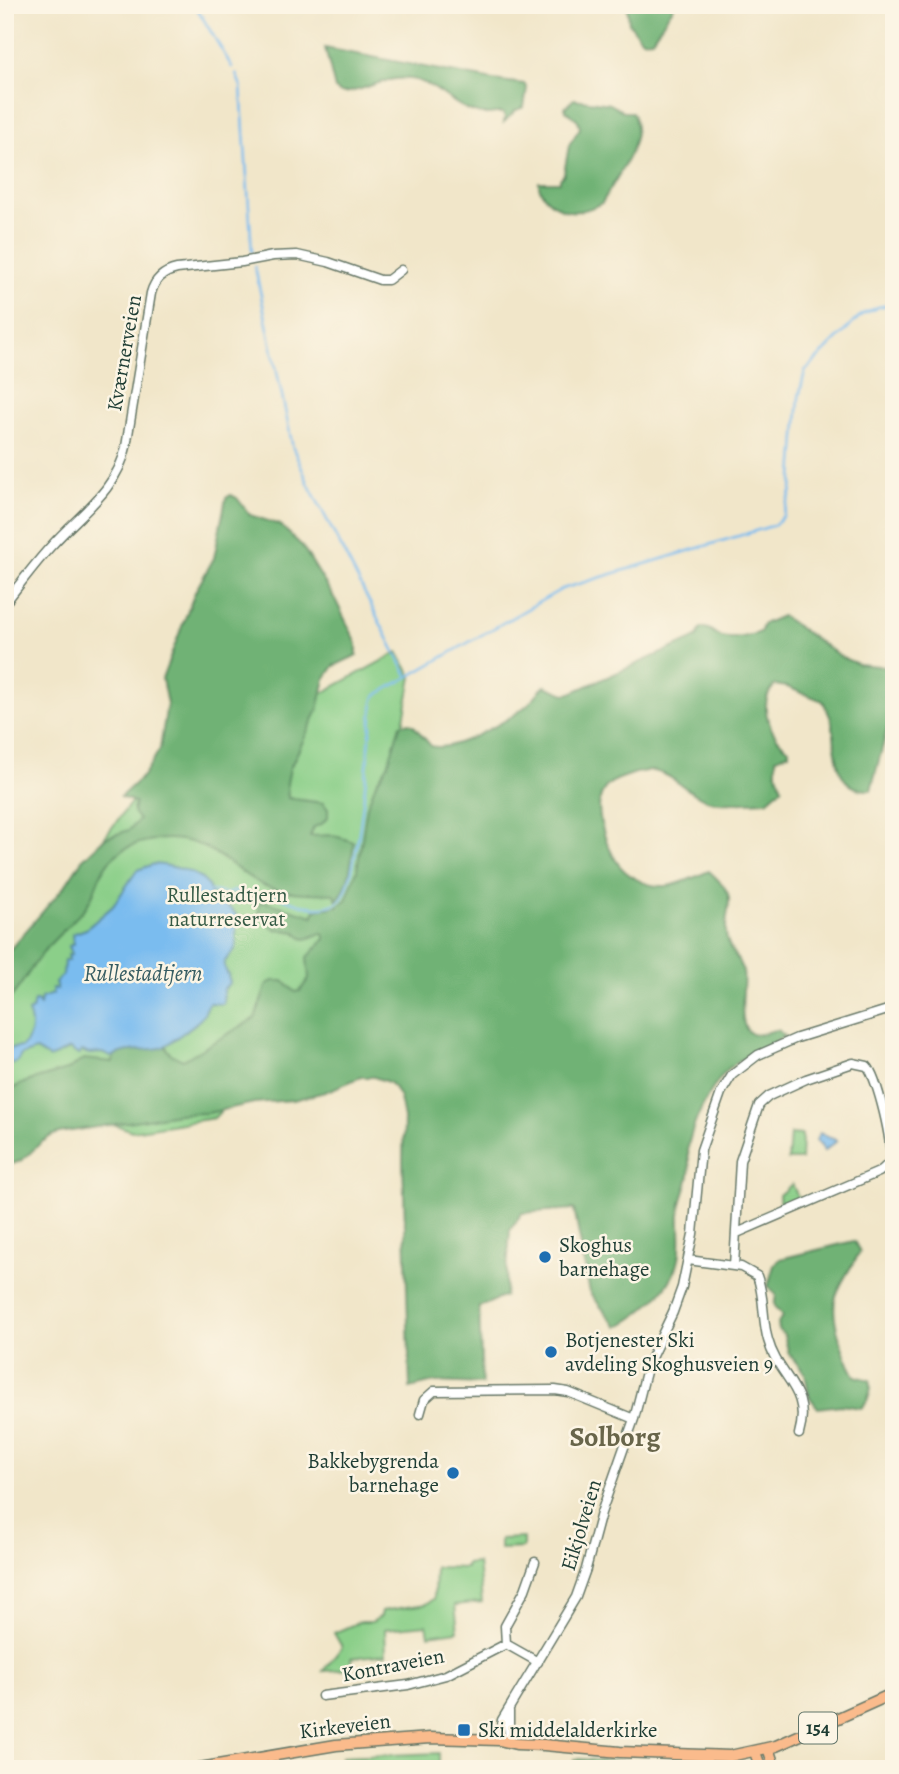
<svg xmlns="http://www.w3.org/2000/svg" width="899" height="1774" font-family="Alegreya,serif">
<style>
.green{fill:#8bcf89;stroke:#55865e;stroke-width:2}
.forest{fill:#70b275;stroke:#487854;stroke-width:2}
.water{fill:#7abcef;stroke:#4c7c92;stroke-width:2}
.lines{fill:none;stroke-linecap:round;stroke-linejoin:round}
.stream{stroke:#7abcef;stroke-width:2.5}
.minor-casing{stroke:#687868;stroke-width:11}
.major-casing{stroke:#687868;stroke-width:13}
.minor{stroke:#fff;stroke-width:8}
.major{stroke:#fabb8c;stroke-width:10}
.poi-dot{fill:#1f6fb2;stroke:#fcf5e5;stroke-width:2.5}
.labels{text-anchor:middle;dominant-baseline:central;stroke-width:5;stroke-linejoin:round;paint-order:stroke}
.shield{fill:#fcf5e5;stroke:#617469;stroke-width:2}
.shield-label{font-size:19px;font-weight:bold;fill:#1f3d34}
.street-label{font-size:21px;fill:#1f3d34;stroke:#fcf5e5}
.park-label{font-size:21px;fill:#355a45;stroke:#fcf5e5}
.poi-label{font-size:21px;fill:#1f3d34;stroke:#fcf5e5;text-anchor:start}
.water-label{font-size:23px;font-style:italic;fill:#365d63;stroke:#fcf5e5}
.district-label{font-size:28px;font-weight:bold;fill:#68654a;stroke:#fcf5e5}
</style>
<rect width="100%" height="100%" fill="#fcf5e5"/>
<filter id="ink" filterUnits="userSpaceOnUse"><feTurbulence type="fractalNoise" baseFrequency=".0143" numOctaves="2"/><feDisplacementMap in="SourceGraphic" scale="14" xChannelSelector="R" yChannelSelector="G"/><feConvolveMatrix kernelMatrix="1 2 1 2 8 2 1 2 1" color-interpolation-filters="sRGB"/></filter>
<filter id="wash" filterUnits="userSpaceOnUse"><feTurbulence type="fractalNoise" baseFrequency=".00686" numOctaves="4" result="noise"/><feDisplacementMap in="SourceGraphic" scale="28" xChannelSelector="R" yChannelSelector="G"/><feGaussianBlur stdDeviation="1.57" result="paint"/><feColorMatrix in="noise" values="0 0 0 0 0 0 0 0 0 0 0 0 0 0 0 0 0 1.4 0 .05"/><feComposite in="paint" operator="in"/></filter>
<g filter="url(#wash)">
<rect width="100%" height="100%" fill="#f1e6c9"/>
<path class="green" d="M398 652 412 677 356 973 214 1118 132 1131 84 1113 44 1141 5 1132V970L138 793Z
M790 1134 802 1135 801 1160H788Z
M792 1184 799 1199 780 1207 779 1195Z
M523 1538V1548L500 1549V1539Z
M478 1563 482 1602 455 1605 458 1631 429 1635 427 1625 385 1629 386 1654 351 1658V1669L323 1671 342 1647 334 1633 359 1622H372L381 1616 382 1611 426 1604 434 1599 435 1567 466 1568V1564Z
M439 1753V1769H341V1757Z"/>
<path class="forest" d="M627 5H675L652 39 642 40 629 23Z
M325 48 493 80 524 84 527 88 524 107 516 110 504 122 505 117 503 113C494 112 485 116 477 113 452 107 436 82 410 79 387 75 364 92 341 93L335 89Z
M574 99 610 104 624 112H632C647 140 615 179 602 203 593 208 579 213 569 211 557 209 537 195 539 182H560V179L564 174 569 145 580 128 578 120 566 111 565 107Z
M231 495 237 498 250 515 280 525 302 546 336 601 357 644V655L334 666 325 679 318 710 290 768 287 783 288 798 323 803 328 809V817L322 824 314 827 310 836 332 835 354 842C351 860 351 886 337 900L334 894C311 893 286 894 265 886 242 876 224 856 202 846 172 833 124 838 105 867 97 879 95 894 87 905 74 922 56 936 43 952 30 969 20 989 5 1004V955L65 886 82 860 105 838 129 830 139 820 133 812 135 802 120 797 144 775 160 749 167 704 162 679 195 592 214 558 226 498Z
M782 616 843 658 858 664 888 667V726L871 790C831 791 838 750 832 722 830 715 826 708 823 701L787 687 775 685C756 704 770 736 789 749V753L776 758V770L782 788 767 801C751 801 721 805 707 800 676 788 667 761 630 775 622 778 612 780 606 787 590 804 606 845 617 862 626 876 647 887 663 886 678 886 696 876 709 871 741 900 725 899 726 933 726 947 740 959 743 972 746 985 735 1027 752 1034 760 1037 769 1030 778 1030L784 1036C765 1051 738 1055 722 1076 707 1095 695 1119 689 1142 686 1153 691 1164 689 1174 688 1187 681 1197 680 1210 679 1226 682 1242 679 1258 674 1287 642 1315 617 1327L590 1293 574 1209 522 1213 510 1230 505 1296 479 1307 482 1384 434 1382 410 1388 403 1161 404 1118 400 1098 394 1087 388 1082 374 1077H361L325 1092 293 1100 254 1103 208 1113 178 1114 59 1133C34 1139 31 1164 5 1165V1092L26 1082 70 1069 83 1059 113 1062 114 1055 134 1049 166 1046C168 1054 176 1057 183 1060L255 1018 267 984 273 981H284L295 992 300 991 309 978 307 958 325 939V936L322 933C308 936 307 945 296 932L275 929 259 917V904L263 901 313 916 315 910 338 906 346 900 357 870 367 806 376 783 388 765 400 725 409 723 414 726 431 746C452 753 509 720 526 706 534 700 538 691 545 686L565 694 571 693 691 640 697 637 701 628C712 627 713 635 722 637 733 640 748 636 758 633L761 631 763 624Z
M854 1241 860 1252C852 1266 841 1281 836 1296 829 1317 845 1358 855 1376L870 1380C873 1389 868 1402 861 1408L841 1405 818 1408 809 1396 805 1373 789 1354 784 1335 779 1330 778 1323 782 1316C775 1305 773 1311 776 1295L768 1286 774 1265 780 1259Z
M574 1759 738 1766 742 1769H574Z"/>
<path class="water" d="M154 864C174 866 212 873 211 898 224 904 236 909 240 923L236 929V948C218 971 223 956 230 982L224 989 223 1004 209 1003C206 1008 205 1014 201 1018 199 1022 163 1048 161 1048 143 1051 128 1048 111 1057L102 1053 89 1054 82 1051 78 1055 70 1049 49 1058 36 1050 21 1055 17 1062 13 1064 5 1058V1053L12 1048 22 1047C31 1036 34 1027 28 1012L32 1010 34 1001H37L40 1005 41 998 53 994 52 988 57 989 55 982 63 975 64 960 69 961 68 954H72L69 946 73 944 72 934 86 929 113 906 137 870Z
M819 1133 836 1140 837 1141 824 1151 821 1145 816 1141Z"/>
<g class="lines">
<path class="stream" d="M195 5 232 67
M236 74 241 86 252 252
M255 267 293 448 309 485 408 677
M211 891 227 894 234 891C248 897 262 892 276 896 297 902 316 914 338 902 359 891 370 733 373 703L375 696 562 589 775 525 783 516 792 490 799 397 805 371 861 315 878 307 894 304"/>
</g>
</g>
<g filter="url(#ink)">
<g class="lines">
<g class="minor-casing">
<path id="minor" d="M5 603C21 583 35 563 53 544 81 513 117 490 126 447L151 293C155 279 163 272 177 269L242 262 273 256 297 255 328 262 380 280H388L401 270
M688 1260 741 1267 757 1276C765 1296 762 1320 768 1340 778 1378 812 1389 799 1434
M734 1266 740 1161 759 1105 769 1096 806 1079 853 1063 867 1066C877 1076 894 1147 890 1160 888 1165 883 1169 879 1172L737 1233
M420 1414 424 1400 434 1391 555 1390 568 1392 634 1419
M506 1644 505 1626 525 1590 535 1562
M322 1696 408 1685 446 1675 506 1644 538 1662
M509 1711V1742
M499 1740 502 1720 576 1597 586 1569 601 1513 634 1419 648 1364 673 1312 682 1287 693 1234 701 1150 721 1093 732 1075 758 1055 797 1038 894 1008"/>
</g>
<g class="major-casing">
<path id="major" d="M768 1748 775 1769
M755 1752 761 1769
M194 1769 336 1745 430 1738 499 1740 516 1744 544 1745 620 1752 730 1756 776 1746 894 1693"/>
</g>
<use href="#minor" class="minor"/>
<use href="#major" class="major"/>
</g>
</g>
<g class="poi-dot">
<circle cx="545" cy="1257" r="7"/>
<circle cx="551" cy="1352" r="7"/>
<circle cx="453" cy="1473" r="7"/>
<rect x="457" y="1723" width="14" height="14" rx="3.5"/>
</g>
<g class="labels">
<rect class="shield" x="799" y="1712.5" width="38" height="31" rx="5"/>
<g class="shield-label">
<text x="818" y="1728">154</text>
</g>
<g class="street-label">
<text transform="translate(124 353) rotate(-80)">Kværnerveien</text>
<text transform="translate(581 1525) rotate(-73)">Eikjolveien</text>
<text transform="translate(393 1665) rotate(-11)">Kontraveien</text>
<text transform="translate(345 1726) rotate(-7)">Kirkeveien</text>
</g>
<g class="park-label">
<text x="227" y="895">Rullestadtjern<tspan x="227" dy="24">naturreservat</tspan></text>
</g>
<g class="poi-label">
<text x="559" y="1245">Skoghus<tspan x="559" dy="24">barnehage</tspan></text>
<text x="565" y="1340">Botjenester Ski<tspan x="565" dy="24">avdeling Skoghusveien 9</tspan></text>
<text x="439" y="1461" text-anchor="end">Bakkebygrenda<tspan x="439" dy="24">barnehage</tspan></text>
<text x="478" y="1730">Ski middelalderkirke</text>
</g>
<g class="water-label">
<text x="143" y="973">Rullestadtjern</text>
</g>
<g class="district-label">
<text x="615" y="1437">Solborg</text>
</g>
</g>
<rect width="899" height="1774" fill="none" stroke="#fcf5e5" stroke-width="28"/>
</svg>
